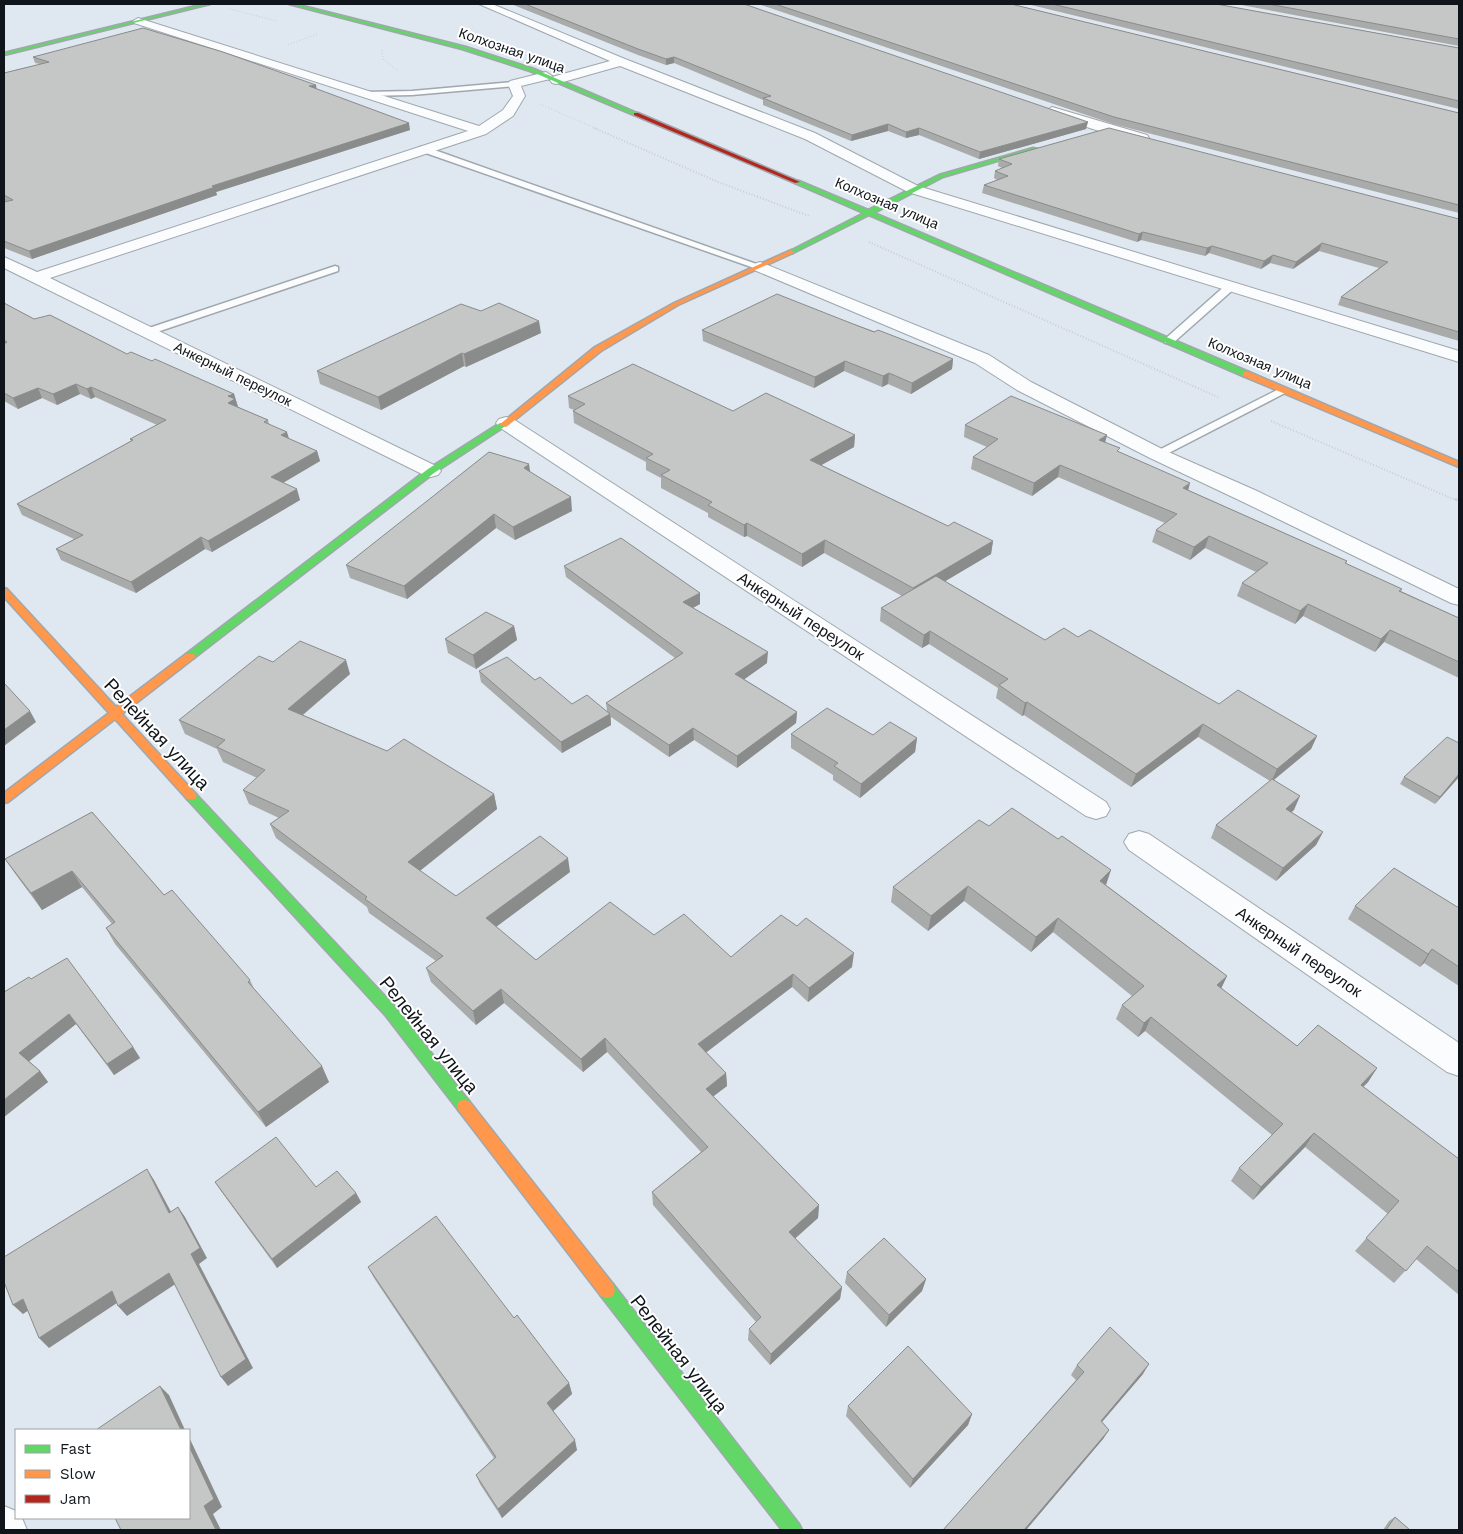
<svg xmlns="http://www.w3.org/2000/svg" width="1463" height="1534" font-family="'Work Sans',sans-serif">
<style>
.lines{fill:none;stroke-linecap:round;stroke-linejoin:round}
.lane-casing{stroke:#a0a7ad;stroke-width:3}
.street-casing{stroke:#a0a7ad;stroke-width:2}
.fast-casing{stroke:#a0a7ad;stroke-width:3}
.slow-casing{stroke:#a0a7ad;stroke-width:3}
.jam-casing{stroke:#a0a7ad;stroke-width:3}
.path-far2{stroke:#cacdcf;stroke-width:1;stroke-dasharray:1 2;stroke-linecap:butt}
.path-far1{stroke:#cacdcf;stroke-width:2;stroke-dasharray:1 2;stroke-linecap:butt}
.path{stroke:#cacdcf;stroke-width:2.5;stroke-dasharray:2.5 3;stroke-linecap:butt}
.lane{fill:#fafcfd;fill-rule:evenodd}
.street{fill:#fafcfd;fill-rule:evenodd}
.fast{fill:#63d668;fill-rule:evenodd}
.slow{fill:#ff974d;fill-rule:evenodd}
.jam{fill:#b3261e;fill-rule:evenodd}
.wall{fill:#a9aaaa}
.shaded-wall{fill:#8a8b8b}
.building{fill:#c5c6c6;stroke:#8a8b8b}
.labels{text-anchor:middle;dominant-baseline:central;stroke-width:4;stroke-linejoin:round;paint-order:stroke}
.far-street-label{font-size:14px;fill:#0f151a;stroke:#fff}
.street-label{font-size:16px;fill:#0f151a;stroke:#fff}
.near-street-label{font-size:19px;fill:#0f151a;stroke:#fff}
</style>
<rect width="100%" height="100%" fill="#dfe8f0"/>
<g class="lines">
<g class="lane-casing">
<path id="lane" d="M514 82 518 84 517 86 412 95 364 96 360 94 364 92 412 91Z
M420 147H426L765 267 763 269H757L420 151Z
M335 266 338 267V271L151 334H143L142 332 143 330Z
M1231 283 1235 284V288L1173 343H1165L1164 341 1165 339 1227 284Z
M1283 387 1289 390 1287 392 1161 457 1157 458 1151 454Z"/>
</g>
<g class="street-casing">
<path id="street" d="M479 4H492L625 59 815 133 918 186 1459 351V362L908 192 805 139 620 66 556 84 552 83 550 80 552 77 610 61Z
M138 18 479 126 503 110 513 96 508 84 510 81 546 72 552 76 550 79 521 86 525 96 513 116 486 134 50 278 438 467 441 471 438 475 431 477 424 475 4 268V257L37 272 468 131 134 23 133 21Z
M1052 107 1147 135 1149 138 1142 142 1102 132 1047 114 1046 111Z
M760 262 989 355 1031 382 1164 450 1257 491 1459 589V605L1451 603 1241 501 1150 458 1017 390 975 363 754 270 752 267 754 264Z
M506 417 513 419 1106 802 1110 809 1106 816 1096 819 1086 816 499 427 496 423 499 419Z
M1139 831 1149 834 1459 1043V1076L1447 1072 1129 850 1124 842 1129 834Z
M4 1506 16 1511V1518H22L27 1530H4Z"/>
</g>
<g class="fast-casing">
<path id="fast" d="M204 4H210L4 55V53Z
M289 4H295L466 47 534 69 639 114 634 115 530 71 462 49Z
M1033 148 1038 149 943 177 874 213 1249 372V376H1243L869 215 793 253 788 252 864 213 795 183V181H799L868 210 939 175Z
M500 423 507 425 434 473 194 658H186L185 656 186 654 428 469Z
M191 792 195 793 396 1008 469 1101 471 1106 469 1111 464 1112 459 1111 386 1016 187 799 185 796 187 793Z
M607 1282 613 1284 799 1524 802 1530H782L601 1296 599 1290 601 1284Z"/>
</g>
<g class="slow-casing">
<path id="slow" d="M791 250 794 252 793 253 678 305 601 351 506 427 499 425 595 347 674 303Z
M1243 372H1249L1459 462V467L1243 376Z
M4 588 7 589 116 707 186 654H194L195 656 194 658 122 714 195 793 197 796 195 799H187L115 719 8 802 4 803V793L109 713 4 597Z
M464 1100 469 1101 613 1284 615 1290 613 1296 607 1298 601 1296 459 1111 457 1106 459 1101Z"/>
</g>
<g class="jam-casing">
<path id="jam" d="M634 113H638L800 182 795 183 634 115Z"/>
</g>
<path class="path-far2" d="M230 9 277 21
M288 45 317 34
M382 50 383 59 398 71
M540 104 597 129"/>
<path class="path-far1" d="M594 128 718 182 809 216
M869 242 1220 398
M1271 421 1458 501"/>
<path class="path" d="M1455 499 1459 501"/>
<use href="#lane" class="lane"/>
<use href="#street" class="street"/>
<use href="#fast" class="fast"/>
<use href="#slow" class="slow"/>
<use href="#jam" class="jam"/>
</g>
<path class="wall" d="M511 4H744L1086 129 979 159 919 135 906 138 888 131 851 141 763 105V100L674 63 666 65 638 55Z
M758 4H1011L1459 113V213L1113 124Z
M1027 4H1216L1459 48V109Z
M1236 4H1459V46Z
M33 57 317 89 410 130 216 192 217 195 32 259 4 248V202H5L4 201V73L40 64 35 63Z
M999 159 1459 219V341L1338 305 1341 297 1379 268 1319 251 1293 269 1270 263 1261 269 1209 253 1205 256 1141 240 1137 242 982 193 984 185 997 180 994 178 995 171 1002 168 998 166Z
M4 303 34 319 234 394 238 407 268 420 269 424 289 439 317 451 320 461 283 483 300 500 212 552 205 549 136 593 61 560 56 549 74 539 22 515 17 504 131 441 130 439 157 425 95 397 91 399 80 394 57 405 42 398 18 409 4 401Z
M848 322 953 359 952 369 911 394 888 384 882 387 844 371 814 388 703 341 702 330Z
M541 333 466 367 464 366 381 410 320 384 317 371Z
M568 396 733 411 855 435 854 447 821 465 948 526 993 541 991 554 945 581 1045 640 1078 637 1219 704 1317 736 1311 749 1274 780 1294 810 1291 812 1323 832 1316 845 1276 881 1211 838 1216 825 1270 781 1198 737 1131 787 1024 715 1022 716 996 698 998 688 929 644 922 648 880 621 881 608 902 596 824 553 802 567 747 536 744 537 708 517V513L661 488V478L646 470V462L574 423 573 411 574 410 569 408Z
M965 425 1105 442 1119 452 1188 490 1347 561 1346 564 1402 589 1401 591 1459 618V678L1384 642 1375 652 1303 616 1295 624 1237 596 1242 583 1256 572 1205 548 1190 560 1152 542 1156 530 1165 523 1058 477 1032 496 971 469 973 457 987 447 964 437Z
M530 472 572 511 515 540 496 528 407 599 350 578 346 565Z
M564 566 700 604 693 608 767 663 744 679 797 712 796 723 737 768 694 740 669 757 611 717V725L562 753 481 682 479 671 535 680 572 704 607 711 606 703 675 658 566 577Z
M514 626 517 640 476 669 448 653 445 639Z
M273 662 350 674 303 715 387 751 494 794 497 809 420 871 456 896 570 872 496 927 536 960 654 935 731 957 852 967 808 1002 792 987 706 1052 726 1073 727 1086 713 1096 819 1205 818 1218 795 1238 842 1287 840 1299 770 1365 748 1340 749 1329 756 1322 653 1205 652 1192 701 1152 607 1052 583 1072 504 1003 476 1025 431 982 426 968 436 961 369 913 367 907 276 838 270 824 279 818 249 804 243 790 257 778 223 762 217 749 185 734 179 720Z
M791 734 873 735 917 738 915 752 860 798 833 780V775L791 748Z
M1459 743V777L1435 804 1400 784 1404 777Z
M92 812 164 895 250 980 254 989 329 1082 266 1127 115 944 106 928 112 924 82 887 42 910 16 875 5 859Z
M989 826 1106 885 1227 976 1221 988 1297 1046 1377 1068 1368 1082 1363 1087 1459 1159V1295L1416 1259 1394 1283 1355 1251 1388 1214 1305 1147 1253 1200 1231 1181 1239 1168 1272 1135 1145 1031 1138 1037 1116 1019 1122 1005 1132 996 1053 932 1031 952 964 901 928 931 891 902 893 887Z
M1355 906 1459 908V986L1424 963 1420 967 1348 919Z
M31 979 133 1047 140 1058 114 1075 76 1024 29 1061 40 1071 48 1082 4 1117V992Z
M215 1182 316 1187 356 1193 361 1202 277 1268 221 1191Z
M368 1267 514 1318 569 1383 572 1394 553 1411 577 1450 502 1518 480 1484 476 1475 494 1458 374 1278Z
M847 1272 926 1279 922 1291 886 1327 845 1283Z
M1077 1365 1143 1374 1102 1422 1109 1430 1103 1439 1026 1530H943L1076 1380 1071 1375Z
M848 1406 972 1414 968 1425 910 1488 846 1416Z
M1395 1517 1410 1530H1383L1389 1521Z"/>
<path class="shaded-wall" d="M674 57V63L666 65V59Z
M316 85 317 91 309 86Z
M1088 122 1086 129 979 159 980 152Z
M409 123 410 130 216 192 217 195 32 259 29 251 212 186Z
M888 124V131L851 141 852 135Z
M919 128V135L906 138V132Z
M1143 232 1141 240 1137 242 1139 234Z
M1322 243 1319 251 1293 269 1296 262Z
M1212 246 1209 253 1205 256 1207 248Z
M1273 255 1270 263 1261 269 1264 261Z
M539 321 541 333 466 367 464 354Z
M462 353 464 366 381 410 378 397Z
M953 359 952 369 911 394 912 383Z
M845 361 844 371 814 388 815 377Z
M889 373 888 384 882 387 883 376Z
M76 384 80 394 57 405 53 394Z
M91 387 95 397 91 399 87 389Z
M38 388 42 398 18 409 13 398Z
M234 394 239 410 228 403V396Z
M287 432 290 442 281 435Z
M855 435 854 447 809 472 810 460Z
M1107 435 1104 447 1099 440Z
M317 451 320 461 274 488 271 477Z
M529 464 531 477 524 468Z
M1060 465 1058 477 1032 496 1034 483Z
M1190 483 1187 495 1183 488Z
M297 489 300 500 212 552 208 541Z
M571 497 572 511 515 540 513 527Z
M494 514 496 528 407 599 404 586Z
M747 523V536L744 537V525Z
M1209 536 1205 548 1190 560 1194 547Z
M201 537 205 549 136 593 131 582Z
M825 540 824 553 802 567V554Z
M993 541 991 554 912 601 913 588Z
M700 593V604L683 613V602Z
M1308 604 1303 616 1295 624 1300 611Z
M514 626 517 640 476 669 473 655Z
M1390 630 1384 642 1375 652 1381 639Z
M930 631 929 644 922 648 924 635Z
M768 652 767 663 735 686V674Z
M346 660 350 674 293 723 288 709Z
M1027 702 1024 715 1022 716 1025 703Z
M30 711 36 722 4 746V730Z
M797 712 796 723 737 768V756Z
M610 714 611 725 562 753 561 742Z
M1203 724 1198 737 1131 787 1136 774Z
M693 728 694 740 669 757V745Z
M1317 736 1311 749 1271 782 1277 769Z
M917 738 915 752 860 798 861 784Z
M1459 774V777L1435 804 1440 797Z
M494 794 497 809 412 877 408 862Z
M1300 796 1294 810 1280 822 1286 809Z
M1323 832 1316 845 1276 881 1283 868Z
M568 858 570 872 489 932 486 918Z
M1111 870 1106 885 1100 881Z
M72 871 82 887 42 910 31 893Z
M968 886 964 901 928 931 931 916Z
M1058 918 1053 932 1031 952 1036 937Z
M1432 949 1424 963 1420 967 1428 954Z
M854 953 852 967 808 1002 809 988Z
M793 974 792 987 699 1058 698 1044Z
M1227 976 1220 991 1217 985Z
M501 989 504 1003 476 1025 473 1011Z
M69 1014 76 1024 27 1063 19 1053Z
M1151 1017 1145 1031 1138 1037 1144 1023Z
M605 1038 607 1052 583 1072 581 1059Z
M133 1047 140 1058 114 1075 107 1064Z
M322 1066 329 1082 266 1127 258 1112Z
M1377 1068 1368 1082 1351 1099 1361 1085Z
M40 1071 48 1082 4 1117V1100Z
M726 1073 727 1086 706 1102V1089Z
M1314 1133 1305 1147 1253 1200 1261 1187Z
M147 1169 154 1180 177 1223 169 1213Z
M356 1193 361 1202 277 1268 272 1259Z
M819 1205 818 1218 789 1244V1232Z
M178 1207 185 1217 207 1258 199 1264 253 1368 228 1386 221 1377 191 1254Z
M169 1273 177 1283 127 1316 118 1306Z
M926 1279 922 1291 886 1327 889 1315Z
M842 1287 840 1299 770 1365 771 1354Z
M112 1291 120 1301 49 1348 39 1338Z
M23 1299 32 1308 23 1314 13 1305Z
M1149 1364 1143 1374 1095 1430 1101 1421Z
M569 1383 572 1394 550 1414 547 1403Z
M160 1386 169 1395 185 1430H181Z
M972 1414 968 1425 910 1488 913 1479Z
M1109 1430 1103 1439 1026 1530H1024Z
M189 1437 222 1507 213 1514 221 1530H216L204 1506 189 1446Z
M575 1440 577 1450 502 1518 498 1509Z"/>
<path class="building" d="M525 4H744L1088 122 980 152 919 128 906 132 888 124 852 135 763 98 771 96 674 57 666 59 638 49Z
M775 4H1011L1459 113V205L1114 117Z
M1052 4H1216L1459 48V101Z
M1268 4H1459V39Z
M143 28 223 52 316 85 309 86 409 123 212 186 215 187 29 251 4 241V202L13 200 4 195V73L49 62 33 57Z
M1109 128 1459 219V332L1341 297 1388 262 1322 243 1296 262 1273 255 1264 261 1212 246 1207 248 1143 232 1139 234 984 185 1008 176 995 171 1012 164 999 159Z
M777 294 848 322 874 332 878 330 953 359 912 383 889 373 883 376 845 361 815 377 702 330Z
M4 303 34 319 50 315 127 354 131 352 152 361 155 359 234 394 228 396 235 399 228 403 268 420 264 422 287 432 281 435 317 451 271 477 297 489 208 541 201 537 131 582 56 549 83 535 17 504 133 440 130 439 166 420 91 387 87 389 76 384 53 394 38 388 13 398 4 393V344L7 342 4 340Z
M499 303 539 321 464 354 462 353 378 397 317 371 461 304 481 311Z
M633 364 733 411 766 393 855 435 810 460 948 526 954 522 993 541 913 588 825 540 802 554 747 523 744 525 708 505 712 502 661 475 670 470 646 458 653 454 573 411 585 404 568 396Z
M1011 396 1107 435 1099 440 1120 448 1117 451 1190 483 1183 488 1347 561 1345 563 1402 589 1399 591 1459 618V662L1390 630 1381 639 1308 604 1300 611 1242 583 1268 563 1209 536 1194 547 1156 530 1177 514 1060 465 1034 483 973 457 998 439 965 425Z
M489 452 529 464 524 468 571 497 513 527 494 514 404 586 346 565Z
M621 538 700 593 683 602 768 652 735 674 797 712 737 756 693 728 669 745 606 703 683 653 564 566Z
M936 576 1045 640 1064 628 1078 637 1090 630 1219 704 1238 690 1317 736 1277 769 1203 724 1136 774 1027 702 1025 703 999 685 1008 679 930 631 924 635 881 608Z
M486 612 514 626 473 655 445 639Z
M300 641 346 660 288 709 387 751 404 739 494 794 408 862 456 896 540 836 568 858 486 918 536 960 610 902 654 935 684 914 731 957 781 915 797 926 806 918 854 953 809 988 793 974 698 1044 726 1073 706 1089 819 1205 789 1232 842 1287 771 1354 749 1329 761 1317 652 1192 708 1147 605 1038 581 1059 501 989 473 1011 426 968 443 956 365 899 367 897 270 824 289 811 243 790 265 770 217 747 225 740 179 720 259 656 273 662Z
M507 657 535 680 540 677 572 704 587 695 610 714 561 742 479 671Z
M4 683 30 711 4 730Z
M827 708 873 735 890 722 917 738 861 784 834 766 838 763 791 734Z
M1447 737 1459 743V774L1440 797 1404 777Z
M1272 779 1300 796 1286 809 1323 832 1283 868 1216 825Z
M1012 808 1058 839 1062 836 1111 870 1100 881 1227 976 1217 985 1297 1046 1318 1025 1377 1068 1361 1085 1459 1159V1272L1427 1246 1406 1271 1366 1238 1399 1201 1314 1133 1261 1187 1239 1168 1283 1124 1151 1017 1144 1023 1122 1005 1144 986 1058 918 1036 937 968 886 931 916 893 887 979 820 989 826Z
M92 812 164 895 172 890 250 980 248 982 322 1066 258 1112 106 928 115 922 72 871 31 893 5 859Z
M1394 868 1459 908V967L1432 949 1428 954 1355 906Z
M67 958 133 1047 107 1064 69 1014 19 1053 40 1071 4 1100V992L29 977 31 979Z
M276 1137 316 1187 337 1171 356 1193 272 1259 215 1182Z
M147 1169 169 1213 178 1207 200 1248 191 1254 246 1359 221 1377 169 1273 118 1306 112 1291 39 1338 23 1299 13 1305 4 1282V1257Z
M436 1216 514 1318 517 1315 569 1383 547 1403 575 1440 498 1509 476 1475 496 1457 368 1267Z
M884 1238 926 1279 889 1315 847 1272Z
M1110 1327 1149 1364 1101 1421 1109 1430 1024 1530H943L1084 1372 1077 1365Z
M908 1346 972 1414 913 1479 848 1406Z
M160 1386 181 1430H96Z
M189 1446 214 1499 204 1506 216 1530H121L115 1518H189Z
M1395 1517 1410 1530H1386Z"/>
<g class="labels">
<g class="far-street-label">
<text transform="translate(512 50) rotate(19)">Колхозная улица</text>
<text transform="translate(887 203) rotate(23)">Колхозная улица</text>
<text transform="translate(1260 363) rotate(23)">Колхозная улица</text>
<text transform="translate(233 374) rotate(26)">Анкерный переулок</text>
</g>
<g class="street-label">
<text transform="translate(801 616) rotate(33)">Анкерный переулок</text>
<text transform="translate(1299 952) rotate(34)">Анкерный переулок</text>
</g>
<g class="near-street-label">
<text transform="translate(157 734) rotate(47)">Релейная улица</text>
<text transform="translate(429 1035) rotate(51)">Релейная улица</text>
<text transform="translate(679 1354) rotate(52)">Релейная улица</text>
</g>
</g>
<rect width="1463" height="1534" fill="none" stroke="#0f151a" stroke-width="10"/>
<rect x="15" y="1429" width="175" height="90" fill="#ffffff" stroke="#9fa1a3"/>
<rect x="25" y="1445" width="25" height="8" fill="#63d668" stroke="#9fa1a3"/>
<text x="60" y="1454" font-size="15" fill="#0f151a">Fast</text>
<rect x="25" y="1470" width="25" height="8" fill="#ff974d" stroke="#9fa1a3"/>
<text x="60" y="1479" font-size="15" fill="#0f151a">Slow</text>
<rect x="25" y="1495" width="25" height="8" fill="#b3261e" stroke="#9fa1a3"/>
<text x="60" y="1504" font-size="15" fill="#0f151a">Jam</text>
</svg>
